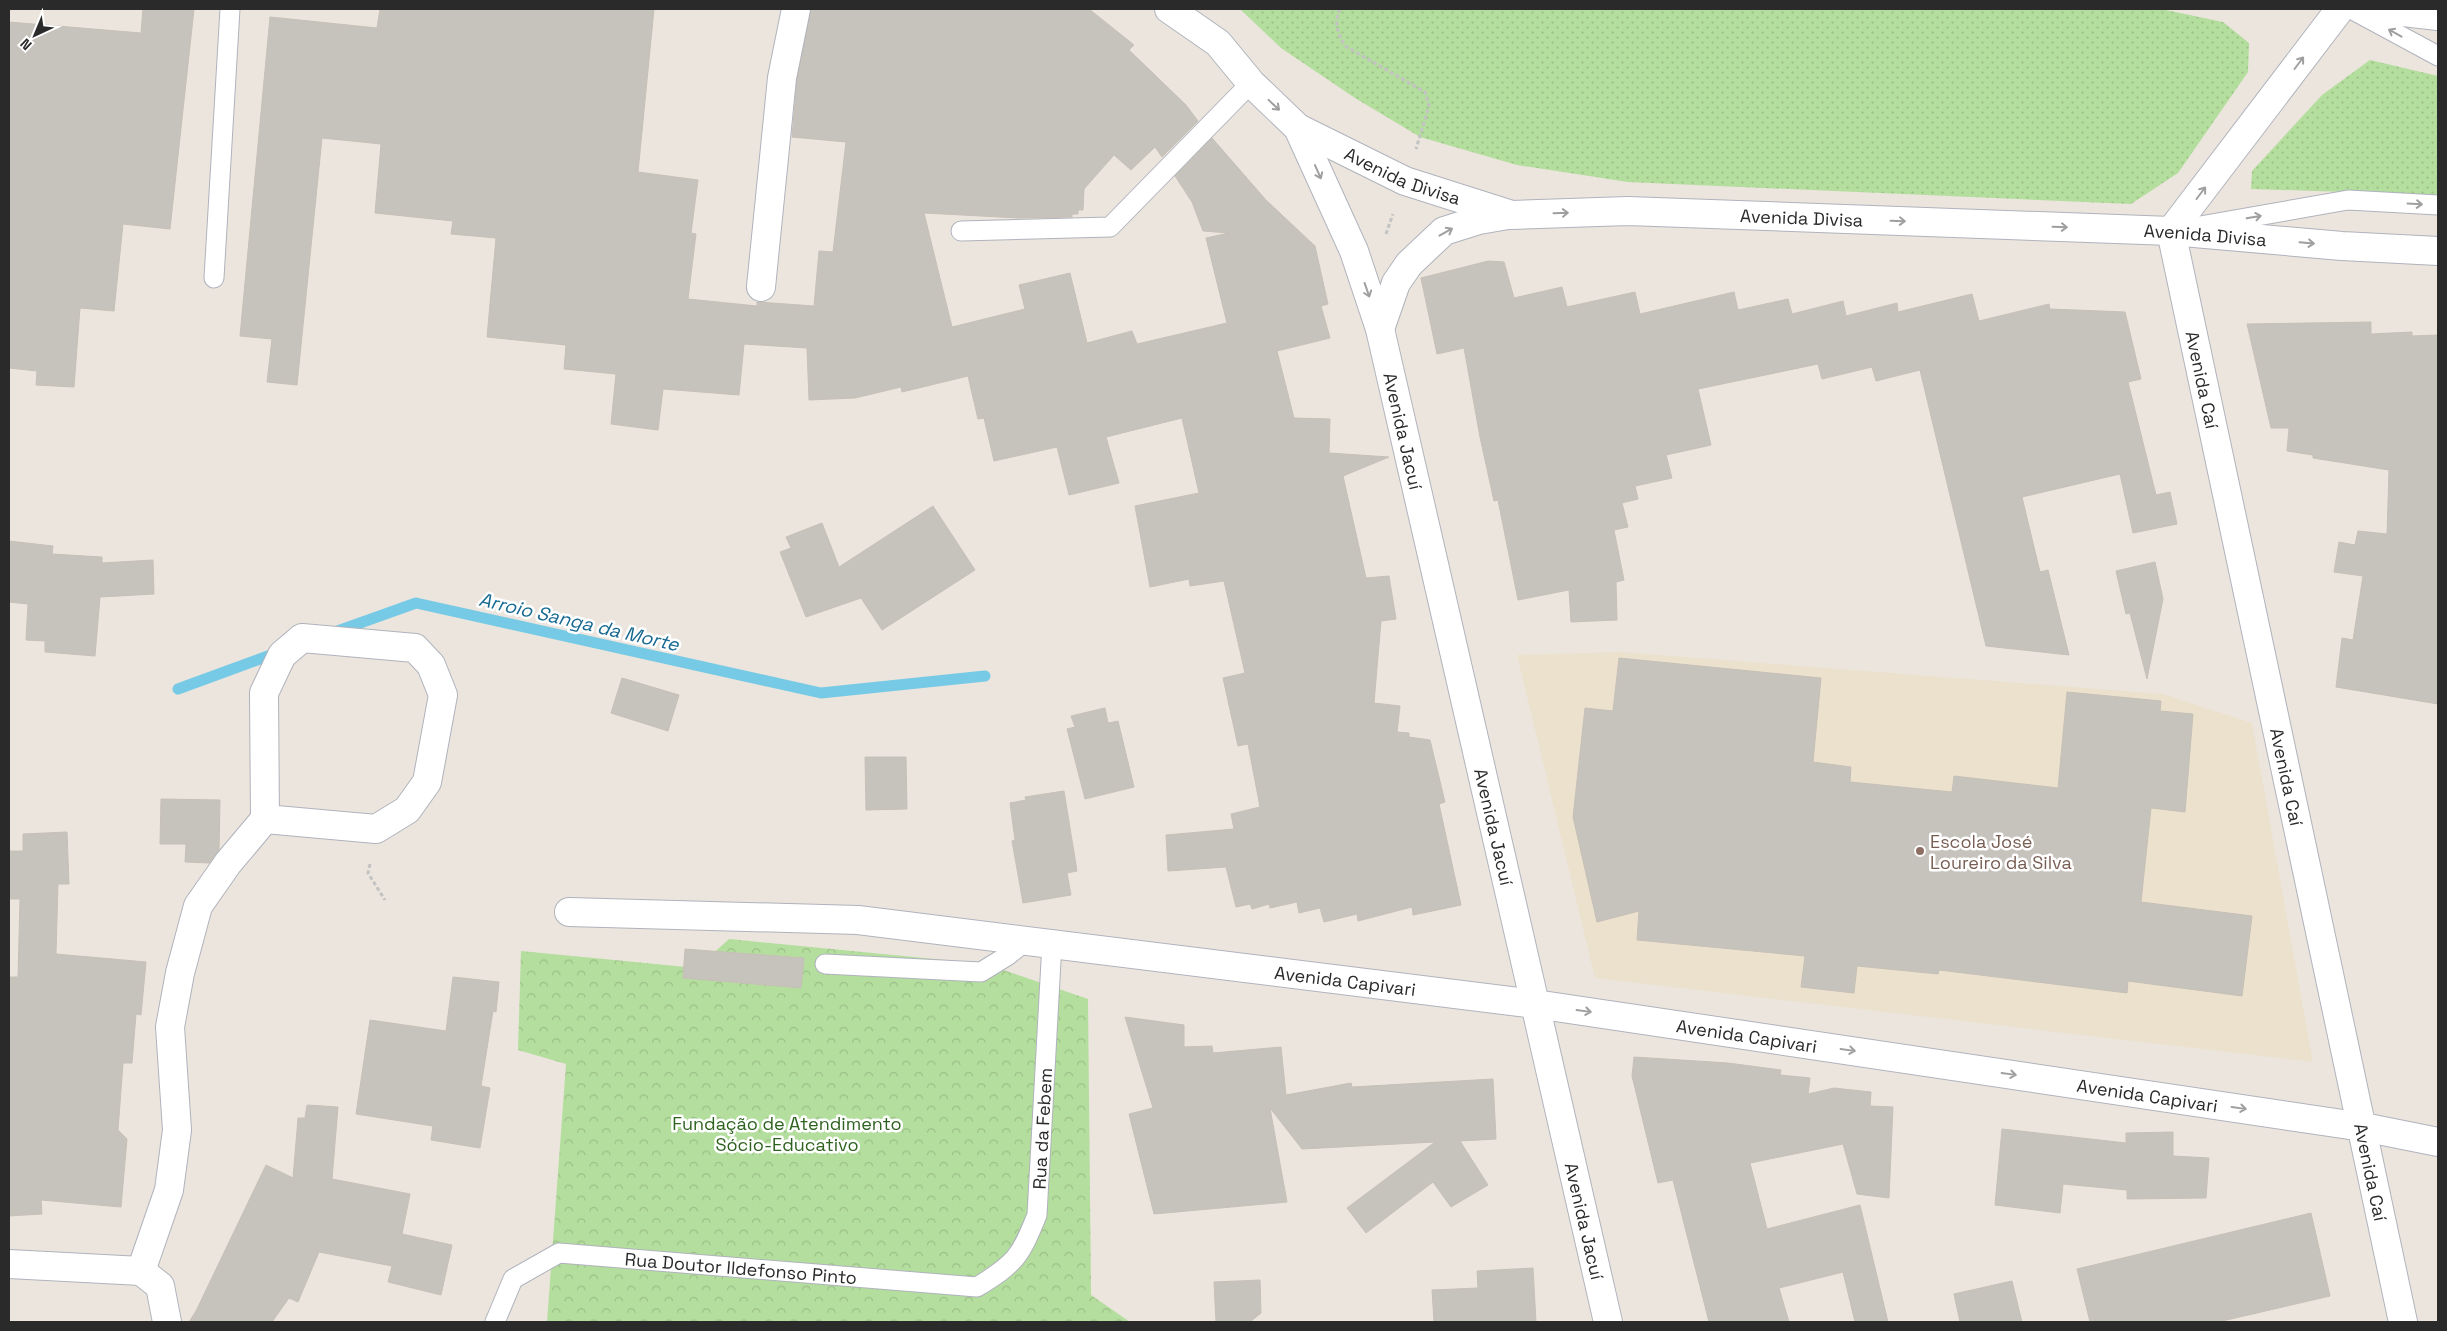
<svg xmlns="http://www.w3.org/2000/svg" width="2447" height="1331" font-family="'Space Grotesk',sans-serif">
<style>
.education{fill:#ebe1cd}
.grass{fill:url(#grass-dots)}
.park{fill:url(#park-crowns)}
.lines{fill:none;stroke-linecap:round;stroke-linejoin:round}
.stream{stroke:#77cae6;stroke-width:11}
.building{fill:#c6c2bc;stroke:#c6c0b7}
.lane-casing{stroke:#b0b3bd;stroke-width:21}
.street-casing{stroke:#b0b3bd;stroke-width:30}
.secondary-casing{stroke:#b0b3bd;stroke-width:30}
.path{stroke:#c3c3c3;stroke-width:3;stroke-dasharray:4 2.5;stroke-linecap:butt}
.lane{stroke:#fff;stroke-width:19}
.street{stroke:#fff;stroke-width:28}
.secondary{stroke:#fff;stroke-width:28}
.oneway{stroke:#9f9f9f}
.education-dot{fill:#8d6e63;stroke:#fff;stroke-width:2}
.labels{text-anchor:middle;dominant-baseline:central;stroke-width:5;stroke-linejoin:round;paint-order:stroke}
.street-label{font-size:18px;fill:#2a2a2a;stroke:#fff}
.education-label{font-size:18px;fill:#785e54;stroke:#fff;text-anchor:start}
.park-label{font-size:18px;fill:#2e621f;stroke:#fff}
.water-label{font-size:19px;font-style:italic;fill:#166991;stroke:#fff}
</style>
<defs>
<pattern id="grass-dots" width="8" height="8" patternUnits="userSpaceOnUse" patternTransform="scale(1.25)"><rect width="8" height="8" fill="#b4de9d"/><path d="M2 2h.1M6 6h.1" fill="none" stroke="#9bbf87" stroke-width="1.8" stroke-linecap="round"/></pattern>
<pattern id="park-crowns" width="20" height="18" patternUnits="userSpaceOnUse" patternTransform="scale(1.25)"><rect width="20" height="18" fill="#b4de9d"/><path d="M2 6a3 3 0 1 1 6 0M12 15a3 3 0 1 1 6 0" fill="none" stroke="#9bbf87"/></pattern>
</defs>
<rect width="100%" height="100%" fill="#ebe5dd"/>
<path class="education" d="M1621 652 2163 694 2252 723 2313 1062 1595 978 1517 655Z"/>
<path class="grass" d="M1240 9H2161L2223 22 2249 43 2248 72 2178 173 2131 204 1628 182 1517 165 1420 137 1355 98 1281 48Z
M2370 60 2438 76V195L2251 189 2252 171 2322 95Z"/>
<path class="park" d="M729 939 986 964 1088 999 1091 1295 1130 1322H547L566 1064 518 1050 521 951 697 968Z"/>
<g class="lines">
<path class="stream" d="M332 633 416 603 821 693 985 676
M178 689 279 652"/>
</g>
<path class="building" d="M143 9H194L170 229 123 224 114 311 80 308 74 387 36 385 37 371 9 368V22L141 33Z
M380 9H654L638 172 698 180 691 233 696 234 688 299 757 306V302L814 306 819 251 833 252 846 142 792 137 797 80 811 9H1089L1134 45 1129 50 1186 105 1198 121 1162 157 1155 147 1131 170 1114 155 1084 189 1083 210H1078V214H1072V217L1019 218 924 213 952 327 1025 309 1019 285 1070 273 1087 343 1132 331 1137 344 1227 323 1206 238 1229 233 1203 231 1192 202 1175 176 1212 138 1266 200 1315 246 1328 304 1321 306 1330 338 1277 351 1294 418 1330 419 1329 453 1389 457 1343 476 1366 578 1389 576 1396 619 1381 621 1374 703 1400 706 1397 732 1409 733V737L1430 740 1445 802 1439 804 1461 905 1413 915 1412 907 1358 921 1357 914 1324 922 1320 908 1299 913 1297 902 1270 908 1269 904 1252 909 1250 904 1236 907 1226 867 1168 871 1166 835 1234 829 1231 814 1260 807 1248 744 1238 746 1223 678 1245 673 1224 581 1190 586 1189 579 1150 587 1135 506 1199 493 1182 418 1106 437 1119 483 1069 495 1057 447 994 461 984 418 978 419 968 376 902 392 901 387 855 398 809 400 807 348 744 344 739 395 663 389 658 430 611 424 616 374 564 369 566 345 487 337 496 238 451 234 453 221 375 213 381 144 322 138 297 385 267 382 272 339 240 336 270 17 377 28Z
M1488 261 1504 262 1514 298 1562 287 1567 307 1635 292 1640 314 1734 292 1738 310 1788 299 1792 314 1843 301 1846 316 1897 303 1898 312 1972 294 1979 321 2049 304 2050 309 2125 312 2141 379 2128 382 2156 495 2170 492 2177 524 2133 533 2120 474 2022 497 2040 572 2048 570 2069 655 1986 646 1920 370 1876 381 1872 367 1822 379 1818 364 1698 389 1711 445 1666 455 1672 478 1635 486 1638 499 1622 503 1628 527 1614 530 1624 580 1616 582 1617 620 1571 622 1569 590 1518 600 1498 500 1494 501 1480 437 1464 348 1437 354 1421 278Z
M2371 322V334L2412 332V336L2438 335V704L2336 687 2342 638 2353 640 2363 576 2334 572 2339 542 2355 545 2358 531 2387 534 2389 470 2313 458V455L2287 451 2289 428H2271L2247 324Z
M933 506 975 570 882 630 861 598 806 617 780 552 791 548 786 537 822 523 839 567Z
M9 541 53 546 52 554 102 557V563L153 560 154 594 100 597 95 656 45 652V641L26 640 28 604 9 602Z
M2155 562 2163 599 2147 679 2130 613 2126 614 2116 571Z
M1619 658 1821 678 1813 762 1851 767 1850 782 1952 792 1954 776 2058 788 2067 692 2161 701 2160 711 2193 714 2185 812 2151 808 2141 902 2252 916 2242 996 2128 981 2127 993 1939 970 1938 974 1857 966 1854 993 1801 987 1805 956 1637 940 1639 911 1597 922 1573 817 1585 708 1613 711Z
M622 678 679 695 668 731 611 713Z
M1105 708 1108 723 1118 721 1134 787 1085 799 1067 729 1075 727 1071 716Z
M865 757H906L907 809 866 810Z
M1064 791 1077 871 1067 873 1071 895 1023 903 1012 841 1015 840 1010 803 1026 800 1025 797Z
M161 799 220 800 219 850 209 863 185 862 186 844H160Z
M67 832 69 884H58L56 954 146 962 141 1015 136 1014 132 1063H123L118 1130 127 1139 121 1207 41 1200 42 1214 9 1216V977H18L20 899H9V851H23V834Z
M685 949 804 958 801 988 683 978Z
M453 977 499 982 496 1012 493 1011 481 1086 490 1088 480 1148 431 1140 433 1126 356 1114 370 1020 446 1031Z
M1125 1017 1184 1025V1047L1212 1046 1213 1053 1281 1047 1286 1095 1351 1083 1352 1087 1493 1079 1496 1139 1460 1141 1488 1185 1451 1207 1433 1182 1366 1233 1347 1208 1435 1142 1302 1149 1270 1108 1287 1202 1154 1214 1129 1114 1153 1108Z
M1634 1057 1728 1063 1781 1070 1780 1075 1810 1078 1808 1094 1834 1088 1871 1092 1870 1106 1893 1107 1889 1198 1857 1194 1843 1144 1750 1163 1767 1229 1860 1205 1888 1322H1855L1843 1272 1779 1288 1789 1322H1709L1673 1180 1658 1183 1632 1076Z
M307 1105 338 1107 332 1179 410 1194 402 1234 452 1245 441 1295 388 1282 392 1266 319 1252 298 1302 289 1298 272 1322H189L196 1311 266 1165 293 1178 298 1118H305Z
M2002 1129 2126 1143V1133L2173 1132V1156L2209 1158 2206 1198 2127 1199V1190L2063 1184 2060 1213 1995 1205Z
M2311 1213 2330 1296 2218 1322H2090L2077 1269Z
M1533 1268 1536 1322H1434L1432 1290 1478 1288 1477 1271Z
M1260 1280 1261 1313 1250 1322H1216L1214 1282Z
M2012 1281 2022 1322H1960L1954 1294Z"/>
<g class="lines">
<g class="lane-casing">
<g id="lane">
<path d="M2351 9 2438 56"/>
<path d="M2200 226 2348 200 2438 205"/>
<path d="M961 231 1110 227 1251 83"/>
<path d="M214 278 230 9"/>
<path d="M825 964 981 972 1007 956 1027 940"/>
<path id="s1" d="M495 1322 513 1279 559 1253 977 1287C1016 1263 1020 1257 1037 1215L1052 943"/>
</g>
</g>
<g class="street-casing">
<g id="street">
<path id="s2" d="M2171 231 2403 1322"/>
<path d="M761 287 782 78 796 9"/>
<path id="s3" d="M569 912 858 920 1535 1004 1608 1322"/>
<path d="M9 1264 141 1271"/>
<path d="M141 1271 169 1190 177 1130 170 1027 180 973 198 906 228 863 265 819 264 693 282 655 302 638 415 648 431 665 443 695 427 782 407 810 376 829 265 819"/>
<path d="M141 1271 160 1286 167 1322"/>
</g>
</g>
<g class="secondary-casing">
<g id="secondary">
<path id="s4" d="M1169 9 1218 43 1251 83 1298 128 1405 181 1512 215 1628 211 2171 231 2342 246 2438 251"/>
<path d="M2377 9 2438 16"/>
<path id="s5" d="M1298 128 1354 251 1380 329 1535 1004 2363 1127 2438 1142"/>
<path d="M2171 231 2340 9"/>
<path d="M1380 329 1396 283 1409 264 1444 231 1479 220 1508 215"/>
</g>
</g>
<path class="path" d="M1340 9C1334 23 1337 32 1345 46L1425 92 1429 106 1416 149
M1386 234 1393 214
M370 864 368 873 385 900"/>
<use href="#lane" class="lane"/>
<use href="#street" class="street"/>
<use href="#secondary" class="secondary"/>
</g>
<defs><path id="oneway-shaft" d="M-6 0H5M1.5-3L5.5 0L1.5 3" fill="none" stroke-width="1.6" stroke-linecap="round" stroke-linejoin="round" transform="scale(1.25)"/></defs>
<g class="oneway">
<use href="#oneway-shaft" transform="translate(2395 33) rotate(-151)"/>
<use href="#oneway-shaft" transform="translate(2299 63) rotate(-53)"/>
<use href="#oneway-shaft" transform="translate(1274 105) rotate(43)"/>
<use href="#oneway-shaft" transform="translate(1318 172) rotate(66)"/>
<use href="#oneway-shaft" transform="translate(2201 193) rotate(-53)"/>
<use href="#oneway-shaft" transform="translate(2415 204) rotate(3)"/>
<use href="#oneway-shaft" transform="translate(1561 213) rotate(-2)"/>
<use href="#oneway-shaft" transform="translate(2254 217) rotate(-10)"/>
<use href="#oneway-shaft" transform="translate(1898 221) rotate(2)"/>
<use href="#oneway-shaft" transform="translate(2060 227) rotate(2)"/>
<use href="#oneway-shaft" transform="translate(1446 232) rotate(-29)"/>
<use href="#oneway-shaft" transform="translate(2307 243) rotate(5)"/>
<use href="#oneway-shaft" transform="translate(1367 290) rotate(71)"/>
<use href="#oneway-shaft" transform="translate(1584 1011) rotate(8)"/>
<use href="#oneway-shaft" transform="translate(1848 1050) rotate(8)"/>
<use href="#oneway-shaft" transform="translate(2009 1074) rotate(8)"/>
<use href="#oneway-shaft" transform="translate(2239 1108) rotate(8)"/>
</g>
<circle class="education-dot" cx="1920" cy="851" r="5"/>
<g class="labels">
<g class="street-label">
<text stroke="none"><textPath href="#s4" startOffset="292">Avenida Divisa</textPath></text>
<text stroke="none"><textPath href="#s4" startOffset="698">Avenida Divisa</textPath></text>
<text stroke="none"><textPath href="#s4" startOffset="1102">Avenida Divisa</textPath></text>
<text stroke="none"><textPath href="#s2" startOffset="152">Avenida Caí</textPath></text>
<text stroke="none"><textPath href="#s5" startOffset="322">Avenida Jacuí</textPath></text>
<text stroke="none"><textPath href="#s2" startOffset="558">Avenida Caí</textPath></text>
<text stroke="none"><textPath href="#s5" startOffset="728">Avenida Jacuí</textPath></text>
<text stroke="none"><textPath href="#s3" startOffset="780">Avenida Capivari</textPath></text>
<text stroke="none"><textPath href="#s5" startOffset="1124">Avenida Capivari</textPath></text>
<text stroke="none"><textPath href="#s5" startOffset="1529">Avenida Capivari</textPath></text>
<text stroke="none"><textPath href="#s1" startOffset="702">Rua da Febem</textPath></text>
<text stroke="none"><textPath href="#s2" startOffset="962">Avenida Caí</textPath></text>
<text stroke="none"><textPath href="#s3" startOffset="1194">Avenida Jacuí</textPath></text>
<text stroke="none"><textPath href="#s1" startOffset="282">Rua Doutor Ildefonso Pinto</textPath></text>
</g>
<g class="education-label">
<text x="1930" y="841">Escola José<tspan x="1930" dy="21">Loureiro da Silva</tspan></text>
</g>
<g class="park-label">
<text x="787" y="1123">Fundação de Atendimento<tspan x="787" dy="21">Sócio-Educativo</tspan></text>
</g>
<g class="water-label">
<text transform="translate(579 622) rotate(13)">Arroio Sanga da Morte</text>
</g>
</g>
<rect width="2447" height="1331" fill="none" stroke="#2a2a2a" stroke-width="20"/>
<g transform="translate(35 35) rotate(224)" stroke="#ffffff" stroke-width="4" paint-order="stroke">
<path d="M0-4L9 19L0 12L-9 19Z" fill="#2a2a2a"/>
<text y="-8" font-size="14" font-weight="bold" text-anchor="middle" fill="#2a2a2a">N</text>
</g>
</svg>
